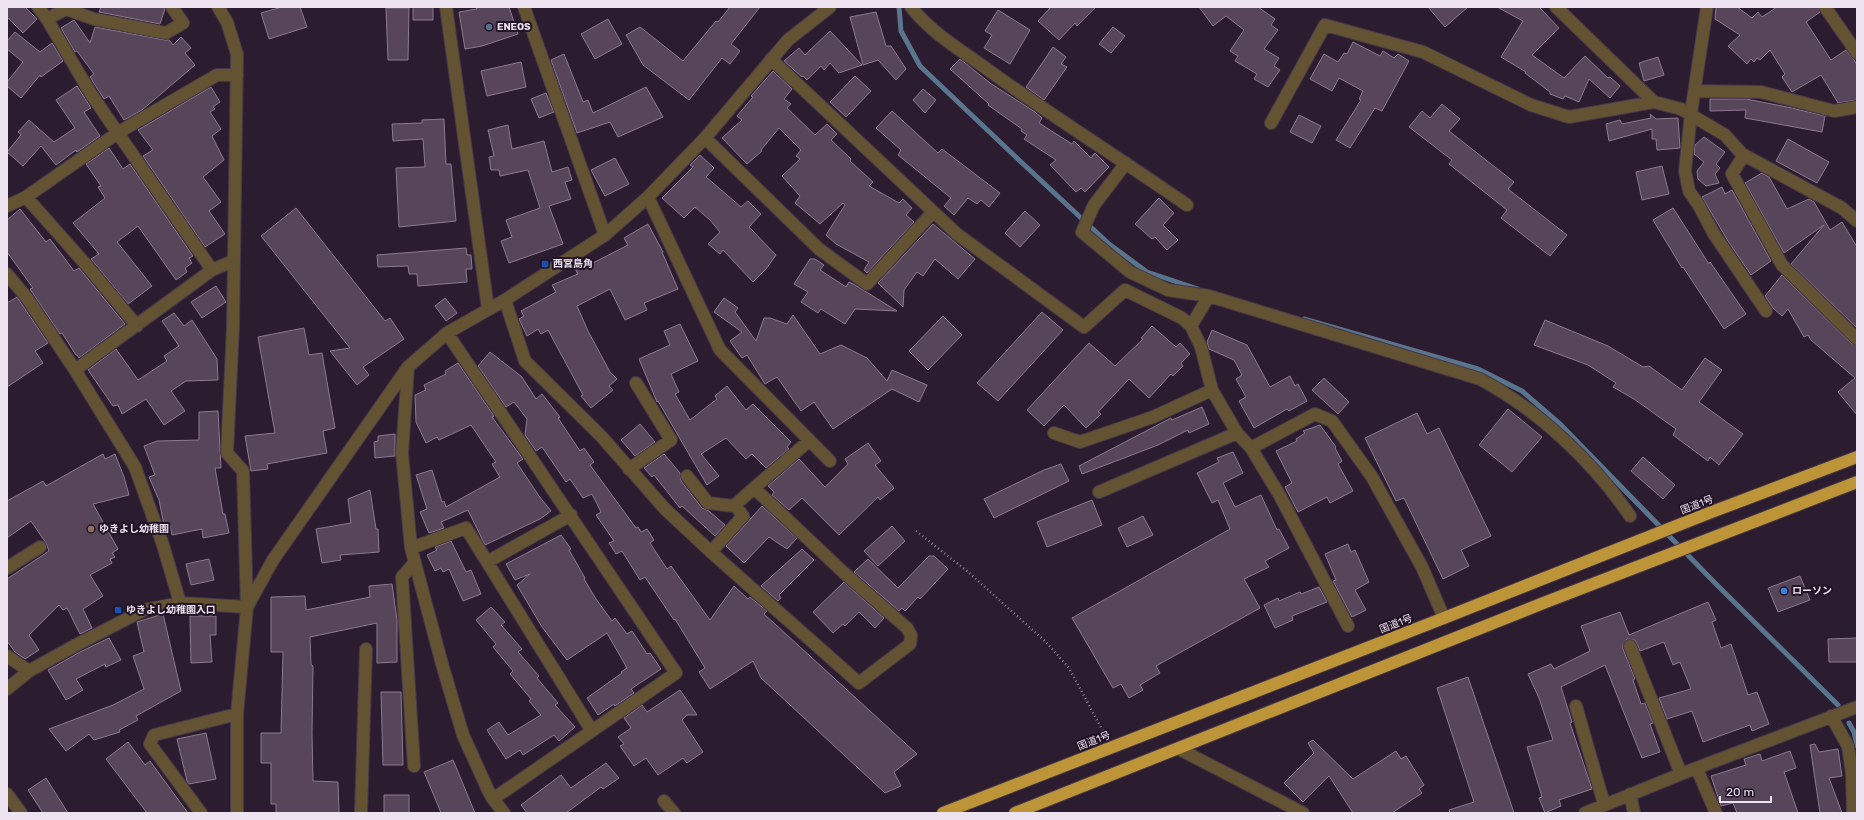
<svg xmlns="http://www.w3.org/2000/svg" width="1864" height="820" font-family="Rubik,'Noto Sans JP',sans-serif">
<style>
.lines{fill:none;stroke-linecap:round;stroke-linejoin:round}
.stream{stroke:#59748d;stroke-width:5}
.building{fill:#57455a;stroke:#8d7a91}
.minor-casing{stroke:#46384a;stroke-width:14}
.highway-casing{stroke:#46384a;stroke-width:14}
.path{stroke:#8f8392;stroke-width:2.5;stroke-dasharray:1 3;stroke-linecap:butt}
.minor{stroke:#635332;stroke-width:12}
.highway{stroke:#be9439;stroke-width:12}
.service-dot{fill:#5c6f8a;stroke:#211325;stroke-width:1.5}
.transit-dot{fill:#1a4fb4;stroke:#211325;stroke-width:1.5}
.education-dot{fill:#8d6e63;stroke:#211325;stroke-width:1.5}
.shop-dot{fill:#3f7fe0;stroke:#211325;stroke-width:1.5}
.labels{text-anchor:middle;dominant-baseline:central;stroke-width:4;stroke-linejoin:round;paint-order:stroke}
.poi-label{font-size:10px;font-weight:bold;fill:#ede2ef;stroke:#211325;text-anchor:start}
.street-label{font-size:10px;fill:#ede2ef;stroke:#211325}
</style>
<rect width="100%" height="100%" fill="#2b1c2f"/>
<g class="lines">
<path class="stream" d="M899 7 901 31 920 66 1020 161 1109 244 1147 272 1198 289
M1304 319 1478 369 1522 391 1560 424 1716 584 1838 705
M1849 723 1854 732 1857 746"/>
</g>
<path class="building" d="M7 7H25L37 19 23 33 7 17Z
M101 7H165V9L160 24 99 12Z
M282 7H300L307 27 269 39 261 13Z
M413 7H433V20H413Z
M476 7H509L518 34 482 46 465 49 459 12 477 9Z
M730 7H760L731 44 740 51 730 64 722 58 689 100 643 65 626 35 640 27 683 61 716 21 718 22Z
M1051 7H1096L1077 26 1075 23 1059 40 1038 21Z
M1199 7H1258L1275 19 1271 25 1278 30 1264 49 1279 58 1274 66 1280 70 1268 87 1254 79 1257 74 1235 61 1238 56 1230 51 1244 30 1226 16 1213 26Z
M1428 7H1468L1445 27Z
M1497 7H1539L1559 28 1532 55 1564 78 1585 56 1608 78 1610 77 1620 86 1610 98 1589 79 1579 102 1565 96 1563 99 1550 94V92L1525 73 1526 72 1501 57 1523 21Z
M1716 7H1737L1752 18 1758 12 1762 17 1777 7H1818L1820 12 1806 22 1831 60 1846 50 1854 60 1857 65V100L1838 103 1821 75 1792 92 1782 77 1785 74 1770 50 1760 60 1757 58 1754 62 1751 59 1747 64 1728 46 1740 35 1715 19Z
M386 8H409L408 60H388Z
M998 10 1030 30 1010 64 984 48 992 35 985 31Z
M876 12 886 46H891L906 69 896 80 878 60 863 65 850 17Z
M608 19 622 44 595 59 581 34Z
M74 20 90 43 95 27 165 40H169L173 45 181 37 191 48 185 53 195 65 142 110 124 120 109 96 104 99 90 77 94 74 77 51 75 52 61 28Z
M1113 27 1125 36 1111 53 1099 44Z
M830 31 862 65 839 73 830 63 824 70 821 66 807 80 803 76 802 77 784 61 799 48 805 55Z
M15 32 40 52 52 43 63 61 41 77 40 75 21 98 7 86V82L23 62 7 49V41Z
M1353 42 1380 56 1383 51 1394 58 1398 54 1409 61 1382 111 1375 108 1350 148 1336 140 1361 100 1359 99 1363 91 1339 78 1332 91 1310 79 1324 54 1338 62 1344 53 1347 54Z
M1053 47 1066 57 1061 64 1067 67 1044 100 1026 87Z
M564 54 583 102 588 100 593 113 646 87 663 117 618 137 610 122 577 133 551 60Z
M1658 57 1664 75 1644 81 1639 63Z
M960 59 990 83 1035 112 1042 118 1039 123 1072 144 1074 141 1091 158 1095 153 1109 167 1085 192 1081 188 1076 192 1050 165 1056 160 1024 139 1027 135 1021 131 1022 129 988 105 989 104 950 69Z
M521 62 526 87 487 96 481 71Z
M773 71 792 89 784 99 791 104 787 108 815 135 827 124 837 134 831 140 851 159 850 161 873 182 869 186 899 203 903 199 912 208 906 215 914 222 867 273 864 270 869 262 836 244 826 235 845 205 843 203 820 224 795 203 800 196 782 176 800 159 796 156 801 150 779 128 761 150 762 151 747 164 722 138 742 120 737 116 753 97 751 96Z
M855 76 871 91 846 117 830 102Z
M77 86 91 108 84 112 100 136 77 152 76 150 56 165 41 146 23 166 7 152 21 135 18 132 29 120 54 142 75 128 56 100Z
M211 87 220 102 213 107 215 109 210 112 221 129 212 136 224 160 203 177 221 202 209 211 225 234 205 247 143 156 153 150 138 130Z
M923 89 936 100 925 113 913 100Z
M546 93 554 112 539 118 531 99Z
M1710 99H1746L1792 108 1825 116 1822 132 1745 118 1746 110 1710 111Z
M1442 104 1460 119 1449 131 1514 182 1508 189 1567 235 1550 256 1501 218 1507 210 1449 164 1452 160 1409 127 1422 111 1430 118Z
M892 111 938 153 942 149 1000 193 989 207 981 200 977 204 968 198 954 215 944 206 951 198 898 155 901 150 876 128Z
M1650 114 1656 119 1678 118 1680 148 1657 150 1656 139H1652V129L1609 141 1606 124 1620 120 1622 124 1651 118Z
M1299 115 1321 126 1312 143 1290 132Z
M444 119 446 164H451L456 221 399 227 396 168 425 167 423 139 393 141 392 124 422 123V120Z
M508 125 512 149 544 141 552 172 568 167 572 180 565 182 571 199 549 206 563 244 509 263 501 241 512 237 506 220 540 208 528 170 500 176 499 170H491L489 157 494 156 488 130Z
M1704 137 1725 152 1716 164 1720 168 1715 174 1719 183 1706 186 1698 179 1697 171 1704 162 1694 154 1695 145Z
M1788 139 1829 162 1817 183 1776 161Z
M109 148 123 169 130 164 193 256 189 258 192 263 185 268 187 272 176 280 138 226 117 242 152 286 128 304 91 259 99 254 73 223 105 198 98 187 101 186 86 164Z
M700 155 714 168 706 177 741 207 748 201 761 214 749 227 776 255 766 269 753 282 723 250 720 254 708 244 720 232 710 220 695 207 684 218 662 198 693 167 690 165Z
M615 158 629 184 605 196 591 170Z
M1662 166 1669 194 1642 200 1636 172Z
M1762 173 1769 177 1787 209 1809 199 1814 202 1830 230 1842 222 1857 247V328L1791 264 1824 225 1784 253 1745 183Z
M1722 187 1725 194 1732 190 1771 261 1751 275 1728 241 1702 197Z
M1159 198 1174 213 1163 225 1178 240 1167 250 1155 237 1152 239 1135 224Z
M296 208 385 321 390 318 404 339 363 367 369 375 357 385 330 351 350 348 261 236Z
M1673 208 1709 264 1710 262 1746 314 1724 329 1683 267 1682 268 1653 220Z
M20 209 46 242 50 239 74 271 79 268 125 324 79 358 77 355H76L62 333 60 334 30 289 33 288 7 252V220Z
M1025 211 1040 225 1020 247 1005 233Z
M648 224 663 252H662L678 289 644 303 647 310 625 320 610 289 577 306 588 331 610 372 617 379 609 386 613 390 591 408 581 396 583 395 548 330 541 334 538 329 527 336 519 319 524 316 521 311 556 292 552 285 578 274 575 269 589 261 591 264 628 245 624 238Z
M933 224 975 259 958 279 935 259 923 276 917 272 904 290 903 307 878 283Z
M466 248 467 255H471L472 269H466L467 282 418 286 417 274H409L408 266 378 267 377 255Z
M810 259H815L824 265 820 270 846 287 849 282 855 285 897 311 855 309 845 324 821 309 818 313 801 302 808 292 794 284Z
M1782 275 1852 344 1857 346V415L1838 392 1855 378 1811 340 1808 335 1804 337 1788 309 1782 316 1773 308 1765 296Z
M216 286 226 302 202 318 191 302Z
M17 297 48 343 35 351 43 363 7 387V303Z
M445 298 457 313 446 321 435 306Z
M724 298 738 308 735 312 756 341 764 318H770L787 324 793 315 820 354 841 345 867 358 887 381 892 370 927 385 919 402 892 389 833 429 814 402 801 411 777 377 765 384 747 355 742 358 730 341 742 332 714 312Z
M1042 312 1063 330 998 401 977 383Z
M174 313 184 326 192 320 217 359 218 380 186 381 171 391 185 411 164 425 146 399 122 414 118 405 113 406 88 370 116 349 138 380 167 361 164 356 179 346 162 321Z
M943 316 962 335 928 370 909 351Z
M1545 320 1608 346 1643 367 1649 366 1682 390 1705 358 1722 370 1699 402 1743 434 1719 465 1710 457 1708 461 1673 435 1676 429 1634 399 1613 387 1616 383 1588 365 1534 345Z
M680 324 698 361 671 374 679 392 675 394 690 420 717 399 715 396 727 386 746 410 753 404 791 442 787 447 789 449 766 468 752 454 746 459 726 438 701 454 719 476 707 485 658 401 657 402 639 359 670 345 664 331Z
M1152 326 1176 347 1180 343 1190 354 1181 363 1183 366 1173 376 1171 374 1149 398 1129 379 1098 412 1101 414 1086 428 1064 405 1044 426 1027 410 1089 343 1115 366 1143 339 1141 338Z
M304 328 309 355 322 353 335 428 323 431 327 453 267 464 268 469 251 471 245 436 275 433 258 337Z
M1212 330 1247 345 1270 387 1290 376 1295 386 1298 384 1307 401 1289 411 1287 409 1254 428 1239 401 1246 397 1236 379 1242 375 1234 360 1209 349 1207 342Z
M490 352 522 377 536 399 542 394 560 417 558 418 580 451 584 448 594 462 590 465 636 528 638 527 641 532 647 529 654 540 650 543 667 569 671 566 710 620 734 586 748 599 750 597 767 611 764 614 917 754 894 772 901 786 885 793 761 678 753 661 710 689 699 672 705 668 675 619 674 620 645 577 640 580 622 551 616 554 609 543 614 541 596 515 601 512 592 494 583 498 570 479 566 482 542 447 536 451 525 435 527 419 514 402 506 407 478 366Z
M458 363 494 416 492 417 523 459 517 463 539 496 551 511 540 519 485 545 468 510 441 522 444 528 429 533 420 512 427 509 416 475 432 470 442 502 444 501 446 507 500 477 492 464 496 462 471 425 439 440 437 437 426 443 416 422 415 395 426 390 424 385 446 374 445 371Z
M1324 378 1349 402 1338 414 1312 390Z
M1202 407 1209 424 1189 433 1188 430 1158 445 1082 474 1079 466 1171 418 1172 420Z
M1508 409 1542 437 1512 472 1479 445Z
M218 411 221 468H215L223 514H225L229 533 203 538 202 529 172 535 170 525H164L159 500 149 477 155 475 144 446 157 441 199 440V412Z
M1417 413 1427 434 1439 428 1491 536 1461 550 1469 566 1443 579 1404 498 1396 501 1365 438Z
M640 424 655 442 635 456 621 440Z
M1320 425 1336 447 1335 448 1342 461 1338 464 1353 491 1330 503 1327 497 1298 512 1285 487 1292 483 1276 451 1297 441 1296 439 1305 433 1303 431Z
M395 434V456L375 458 374 442 378 441V436Z
M868 443 881 461 875 465 894 488 880 500 878 497 839 535 802 498 789 510 772 495 774 492 768 486 799 459 825 487 848 464 845 459Z
M1233 452 1243 473 1223 483 1235 507 1261 495 1277 530 1279 529 1289 548 1265 561 1269 567 1244 579 1260 608 1156 666 1160 673 1140 685 1143 690 1129 698 1121 684 1113 688 1072 618 1230 529 1218 500 1212 503 1197 473 1219 462 1217 458Z
M103 454 105 459 115 454 124 477 129 495 93 504 118 549 112 553 115 557 110 559 112 563 90 575 103 596 83 609 92 628 80 634 67 608 63 610 59 605 29 635 39 650 25 659 15 652 7 641V579L49 551 46 543 31 521 7 538V501L43 481 46 486Z
M664 454 680 473 681 481 702 508 709 511 725 525 715 536 682 506 680 508 654 475 652 477 644 468Z
M1643 457 1675 485 1663 499 1631 471Z
M1061 464 1069 481 994 518 984 499 1044 470Z
M370 490 376 529H378L379 552 340 555 341 560 322 563 316 529 351 523 348 499Z
M1092 500 1102 525 1047 547 1037 522Z
M762 506 797 538 787 549 769 537 744 563 726 546Z
M1143 516 1153 535 1127 547 1118 528Z
M892 526 905 541 878 566 864 551Z
M561 535 571 549 569 550 585 578 584 579 596 599 612 621 615 618 627 634 632 631 647 654 650 653 661 669 631 689 634 693 615 706 614 704 598 715 587 698 622 673 621 672 627 668 607 633 567 660 542 627 517 585 530 574 515 580 506 564Z
M451 541 466 572 471 570 481 594 463 601 449 569 443 572 441 568 435 571 427 555 437 550 435 547Z
M1348 544 1351 552 1355 550 1369 582 1355 590 1366 610 1352 617 1333 581 1336 580 1325 554Z
M802 549 814 560 779 595 781 598 778 601 761 586Z
M929 556H934L948 569 920 599 918 597 905 611 902 608 899 611 854 572 868 559 898 588Z
M209 559 214 580 191 585 186 564Z
M1800 576 1810 600 1778 612 1768 588Z
M844 582 884 618 875 628 859 612 845 626 843 624 833 633 813 612Z
M392 584 397 620V662L377 663V623L310 637 311 665 313 666 312 733 313 781 338 782 339 813H276V804H271V763H261V733H281L283 652H271V597L305 596 306 610 370 597 369 586Z
M1319 587 1327 602 1292 616 1293 620 1275 628 1264 605 1278 598 1279 601 1300 592 1301 594Z
M1708 602 1716 620 1712 622 1721 648 1731 644 1748 695 1757 692 1769 724 1752 731 1750 725 1703 742 1692 711 1667 719 1659 698 1691 689 1680 662 1673 665 1664 642 1640 651 1635 640 1627 639 1623 645V649L1635 679 1633 680 1641 704 1645 703 1653 723 1650 724 1660 752 1642 758 1605 665 1561 687 1572 722 1570 723 1592 789 1559 800 1561 806 1545 813 1539 798 1542 797 1527 747 1553 740 1539 698 1528 674 1551 664 1554 669 1590 651 1581 626 1620 612 1629 635Z
M491 607 505 622 501 625 522 649 518 652 539 676 537 678 558 703 555 705 575 727 559 741 554 735 523 755 520 750 506 759 487 730 499 722 508 735 541 715 529 701 531 699 510 674 513 671 493 647 496 644 476 620Z
M163 614 181 691 136 716 138 720 119 730 120 732 94 740 89 734 66 751 49 729 113 705 144 689 133 656 144 652 137 622Z
M190 616H216V635H210L212 662 191 663Z
M109 638 121 660 106 667 105 664 76 679 83 690 66 700 48 670 80 652Z
M1857 638V662H1829L1828 639Z
M1468 677 1514 813H1450L1449 810 1474 802 1437 688Z
M680 690 697 715H687L682 720 703 752 687 763 683 758 658 775 646 758 634 766 620 746 624 744 618 737 631 728 624 718 642 705 647 712Z
M381 692H401L403 765H383Z
M206 733 216 779 189 784 187 781 177 739Z
M1313 740 1353 779 1396 751 1401 759 1406 756 1424 785 1419 789 1422 793 1392 813H1353L1329 776 1303 802 1284 783 1314 753 1308 743Z
M128 742 145 765 150 761 188 813H147L106 759Z
M1815 744 1819 752 1838 749 1842 776 1829 778 1842 813H1820L1810 745Z
M1790 751 1796 768 1784 772 1798 813H1737L1733 803 1721 806 1711 776 1746 765 1744 759 1760 754 1762 761Z
M453 760 475 813H441L437 803 424 772Z
M606 763 619 778 603 789 601 787 566 813H527L521 805 561 775 571 788Z
M46 778 68 813H43L28 790Z
M384 795H409V813H384Z"/>
<g class="lines">
<g class="minor-casing">
<path id="minor" d="M38 7 47 19 91 94 212 270
M218 7 227 22 237 54 233 326 227 453 243 471 247 607 237 714V813
M446 7 488 309
M524 7 605 235
M911 7C932 34 964 52 991 72 1055 118 1122 160 1187 205
M1556 7 1654 102
M1707 7 1691 113 1685 171 1689 191 1698 204 1714 234 1766 311
M1825 7 1857 53
M47 19 66 9 94 19 166 33 183 23 172 7
M771 59 957 234 1084 327 1125 290 1182 318 1191 326 1201 347 1212 390 1237 433 1251 448 1280 496 1348 626
M1695 91 1761 92 1834 111 1857 107
M1271 123 1325 25 1423 52 1531 105 1569 117 1654 102 1681 109 1725 135 1742 154 1842 208 1857 221
M705 138 819 249 867 284 933 212
M1744 155 1732 174 1782 265 1857 339
M1126 163 1094 205 1082 232 1130 272 1168 290 1209 296 1480 379C1538 410 1593 461 1630 516
M26 197 89 268 137 326
M648 197 720 350 830 461
M7 206 26 197 119 132 217 75H237
M7 274 27 298 75 370 135 467 163 545 180 603
M505 300 525 361 601 436 665 509 711 552 859 683 910 644 911 635 907 628 843 572 754 488 809 441
M1191 326 1209 296
M447 333 676 673 493 799
M408 367 402 453 411 548 442 664 463 735 488 790 493 799 504 813
M75 370 212 270 233 261
M1054 433 1080 442 1153 417 1212 390
M1251 448 1315 414 1332 421 1372 477 1422 567 1444 618
M629 469 671 440 636 383
M687 476 708 503 734 506 754 488
M1099 492 1237 433
M411 548 466 528 592 731
M711 552 743 516 735 505
M487 562 571 515
M7 568 40 547
M247 607 273 560 408 367 447 333 505 300 605 235 648 197 705 138 788 40 830 7
M1630 646 1681 774
M7 656 29 671
M7 689 29 671 76 645 144 610 180 603 247 607
M1576 706 1604 804
M1831 716 1848 746 1852 774 1853 813
M1179 749 1303 813
M414 766 402 577 415 562
M1697 769 1716 813
M7 794 21 813
M1630 794 1634 813
M664 801 674 813
M201 813 150 744 154 735 237 714
M361 813 366 649
M1585 813 1681 774 1857 707"/>
</g>
<g class="highway-casing">
<path id="highway" d="M943 813 1444 618 1709 513 1857 457
M1015 813 1546 602 1857 482"/>
</g>
<path class="path" d="M916 531 967 571 1046 642 1069 668 1105 735"/>
<use href="#minor" class="minor"/>
<use href="#highway" class="highway"/>
</g>
<circle class="service-dot" cx="489" cy="27" r="4"/>
<g class="transit-dot">
<rect x="541" y="260" width="8" height="8" rx="2"/>
<rect x="114" y="606" width="8" height="8" rx="2"/>
</g>
<circle class="education-dot" cx="91" cy="529" r="4"/>
<circle class="shop-dot" cx="1784" cy="591" r="4"/>
<g class="labels">
<g class="poi-label">
<text x="497" y="27">ENEOS</text>
<text x="553" y="264">西宮島角</text>
<text x="99" y="529">ゆきよし幼稚園</text>
<text x="1792" y="591">ローソン</text>
<text x="126" y="610">ゆきよし幼稚園入口</text>
</g>
<g class="street-label">
<text transform="translate(1697 505) rotate(-21)">国道1号</text>
<text transform="translate(1396 624) rotate(-21)">国道1号</text>
<text transform="translate(1094 741) rotate(-21)">国道1号</text>
</g>
</g>
<rect width="1864" height="820" fill="none" stroke="#ede2ef" stroke-width="16"/>
<path d="M1720 796v6h51v-6" fill="none" stroke="#ede2ef" stroke-width="2"/>
<text x="1726" y="796" font-size="12" fill="#ede2ef" stroke="#211325" stroke-width="3" paint-order="stroke">20 m</text>
</svg>
